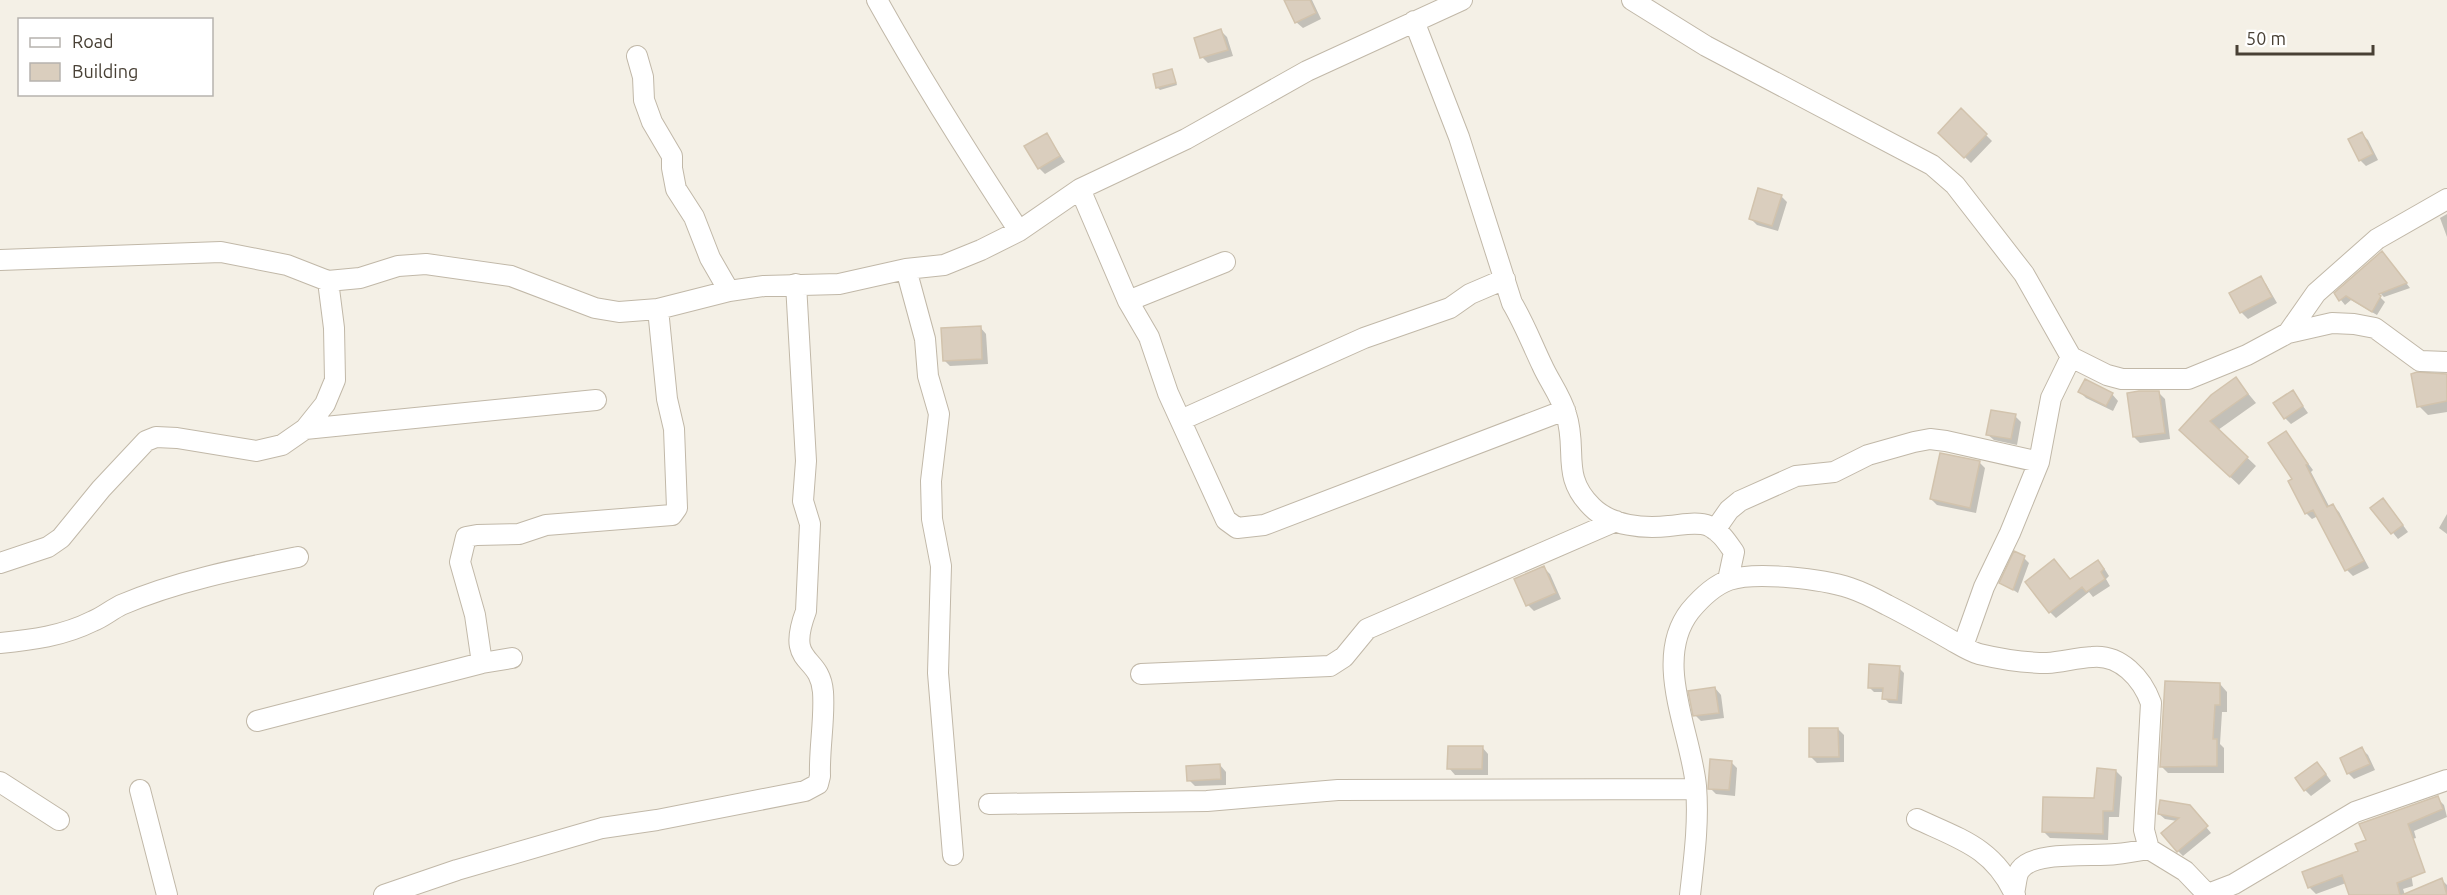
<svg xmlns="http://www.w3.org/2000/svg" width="2447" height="895" font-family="Ubuntu,sans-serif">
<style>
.shadow{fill:#0003}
.building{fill:#dacebe;stroke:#d2c3ad;stroke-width:1.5}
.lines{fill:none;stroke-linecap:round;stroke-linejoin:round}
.minor-casing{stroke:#c1b8a8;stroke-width:22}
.minor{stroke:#fff;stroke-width:20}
</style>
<rect width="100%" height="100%" fill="#f4f0e6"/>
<path class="shadow" d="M1285 0H1312L1321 19 1303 28 1296 22Z
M1221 31 1227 37 1233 56 1208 63 1202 57Z
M1172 71 1177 85 1160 90 1157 87Z
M1961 110 1992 141 1971 163 1940 133Z
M2362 134 2368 140 2378 160 2366 166 2360 160Z
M1047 135 1065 162 1045 174 1039 168Z
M1781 196 1787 202 1778 231 1757 225 1751 219Z
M2447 214V237L2440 218Z
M2386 257 2410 288 2384 297 2377 290 2375 292 2385 302 2377 315 2351 300 2345 305 2336 294Z
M2260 278 2266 284 2277 303 2248 319 2242 313 2231 293Z
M980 327 986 334 988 364 950 366 944 360Z
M2447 375V412L2428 415 2419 406Z
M2236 379 2256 403 2218 430 2256 466 2239 485 2189 439Z
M2080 392 2112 394 2118 401 2113 411 2086 398Z
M2293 392 2308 413 2291 424 2285 418Z
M2159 393 2165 399 2170 439 2140 443 2134 437Z
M2015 416 2021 422 2017 445 1994 440 1987 434Z
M2285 433 2313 470 2311 472 2330 508 2333 506 2339 512 2369 568 2353 576 2347 570 2318 516 2312 519 2306 513 2294 479Z
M1979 462 1985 468 1976 513 1937 505 1931 499Z
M2389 506 2408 532 2398 539 2373 508Z
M2447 514V534L2439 528Z
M2024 558 2029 563 2018 593 2001 582Z
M1544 568 1550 574 1561 599 1534 611 1528 605Z
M2104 568 2109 576 2106 579 2110 586 2093 597 2089 592 2056 618 2050 612 2070 581Z
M1899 668 1904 673 1902 704 1889 703 1884 698V692H1874L1869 687Z
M2220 684 2227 692V712H2222L2220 744 2224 748V773H2168L2161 766Z
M1715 688 1721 695 1724 718 1701 721 1695 715Z
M1838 729 1844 735V762L1817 763 1810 756Z
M1482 747 1488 754V775H1455L1449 768Z
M2362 749 2368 755 2375 770 2354 779 2348 773Z
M1731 762 1737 768 1735 796 1716 794 1710 788Z
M1220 765 1226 772V785L1195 786 1189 780Z
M2323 770 2331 781 2311 796 2305 790Z
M2116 771 2122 777 2119 817H2109L2108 840 2050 838 2044 832 2095 799Z
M2437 798 2444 805 2447 817 2414 831 2416 838 2406 841 2413 886 2403 889 2405 895H2350L2346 883 2316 894 2310 888 2304 873 2360 851 2368 841Z
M2192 810 2211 833 2183 856 2178 851 2177 821 2165 819 2159 814Z
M2442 880 2447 885V895H2432Z"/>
<path class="building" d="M1284 0H1310L1316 13 1295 23Z
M1221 29 1228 50 1200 58 1194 38Z
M1172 69 1176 83 1156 88 1153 74Z
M1961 108 1987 134 1964 158 1938 133Z
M2362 132 2373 154 2359 161 2348 139Z
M1047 133 1060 156 1038 169 1024 146Z
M1758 188 1782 195 1772 226 1749 219Z
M2382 251 2407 283 2379 294 2381 296 2372 312 2346 296 2339 301 2334 293Z
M2261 276 2272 297 2240 313 2229 293Z
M981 326 982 359 943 361 941 328Z
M2417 372 2447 374V401L2417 407 2411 374Z
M2236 377 2248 394 2210 421 2248 457 2230 477 2179 430 2211 395Z
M2085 379 2113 393 2106 406 2078 392Z
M2293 390 2303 406 2284 419 2273 403Z
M2139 391H2159L2165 433 2133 437 2127 393Z
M1991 410 2016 414 2011 439 1986 435Z
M2286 431 2308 464 2306 465 2327 507 2333 504 2364 561 2345 571 2313 510 2305 514 2288 481 2292 479 2268 443Z
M1940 453 1980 461 1970 508 1930 499Z
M2383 498 2403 525 2391 534 2370 508Z
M2014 551 2025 556 2013 590 1999 583Z
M2054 559 2070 579 2098 560 2104 569 2101 572 2105 579 2086 592 2082 587 2049 613 2025 582Z
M1544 566 1556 593 1526 606 1514 579Z
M1869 664 1900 666 1897 700 1882 699 1883 688H1868Z
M2165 681 2220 683V705H2215L2213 739H2217V766L2160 767Z
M1715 687 1719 713 1693 716 1688 691Z
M1809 728H1838L1839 757H1809Z
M1448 746H1483L1482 769H1447Z
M2362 747 2370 764 2347 774 2340 758Z
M1710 759 1732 761 1729 790 1708 789Z
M2317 762 2326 774 2304 791 2295 778Z
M1220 764 1221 779 1187 781 1186 766Z
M2097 768 2116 770 2113 811H2103V834L2042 832 2043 797 2094 798Z
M2438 796 2443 809 2408 824 2425 872 2397 883 2400 895H2349L2342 875 2308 888 2302 872 2358 851 2355 844 2366 840 2359 824Z
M2160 800 2190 805 2208 826 2177 852 2161 833 2179 818 2158 814Z
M2442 878 2447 895H2402Z"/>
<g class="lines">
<g class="minor-casing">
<path id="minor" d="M877 0C921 79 969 155 1019 231
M1632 0 1706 46 1932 165 1955 185 2024 274 2071 357 2107 375 2122 379H2188L2247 355 2288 333 2332 323 2354 324 2375 328 2420 361 2447 362
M1414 21 1459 137 1512 303C1524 323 1532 344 1542 365 1549 381 1561 396 1566 414 1578 450 1560 476 1592 507 1611 526 1644 529 1669 526 1682 525 1697 521 1709 526 1721 532 1727 542 1734 552L1728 580
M637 56 643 77 644 100 652 122 672 156V168L676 189 694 217 710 258 729 291
M1080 189 1128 301 1149 337 1168 393 1226 520 1237 528 1264 525 1565 410
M0 260 221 252 287 265 328 281 360 278 398 266 426 264 511 276 595 308 619 312 658 309 729 291 764 286 839 284 906 269 944 265 981 250 1019 231 1080 189 1186 139 1307 71 1462 0
M906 269 925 339 928 376 939 414 931 481 932 519 941 566 938 673 953 855
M1128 301 1225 262
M2288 333 2316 293 2377 239 2447 199
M1181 420 1364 338 1450 308 1470 294 1505 279
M305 429 596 400
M1715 530 1729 510 1740 501 1796 476 1834 472 1868 455 1914 442 1930 439 1946 441 2039 462
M0 563 48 547 61 538 101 489 146 441 156 437 177 438 256 451 282 445 305 429 325 404 335 380 334 328 328 281
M0 643C32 640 63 636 93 621 103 617 111 610 121 605 177 581 238 569 298 557
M1963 646 1984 587 2010 533 2039 462 2051 398 2071 357
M482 663 475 615 460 562 466 537 477 535 519 534 546 525 672 515 677 508 674 429 667 399 658 309
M1141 674 1330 666 1344 657 1367 629 1616 521
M257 721 482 663 512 658
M0 782 59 820
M140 790 167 895
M989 804 1207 801 1338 790 1696 789
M1917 819C1960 839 1994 848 2015 895
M2014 893C2016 886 2016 875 2020 870 2034 850 2094 857 2116 854 2127 853 2138 851 2149 849
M2208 894 2234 884 2355 812 2447 780
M384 895 457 870 602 828 657 820 805 791 818 784 820 776C819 748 825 719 823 692 820 653 785 667 806 611L810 524 803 501 806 461 796 284
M1690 895C1694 859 1699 823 1696 786 1691 732 1652 660 1690 611 1700 599 1715 585 1729 580 1756 571 1823 579 1850 588 1862 592 1876 599 1887 605 1909 616 1930 628 1951 640 1960 645 1969 651 1979 654 2000 659 2025 663 2047 663 2062 662 2076 658 2092 657 2120 654 2142 678 2151 703L2144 830 2149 849 2185 871 2208 895"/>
</g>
<use href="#minor" class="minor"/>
</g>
<rect x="18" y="18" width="195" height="78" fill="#ffffff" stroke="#b6b3ae" stroke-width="1.5"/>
<rect x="30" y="38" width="30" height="9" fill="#ffffff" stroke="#b6b3ae" stroke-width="1.5"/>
<text x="72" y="48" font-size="18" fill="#484035">Road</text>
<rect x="30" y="63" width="30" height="18" fill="#dacebe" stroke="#b6b3ae" stroke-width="1.5"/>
<text x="72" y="78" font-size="18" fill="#484035">Building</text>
<path d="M2237 45v9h136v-9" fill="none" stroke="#484035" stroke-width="3"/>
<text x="2246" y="45" font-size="18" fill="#484035" stroke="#ffffff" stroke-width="4.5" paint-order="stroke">50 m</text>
</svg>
